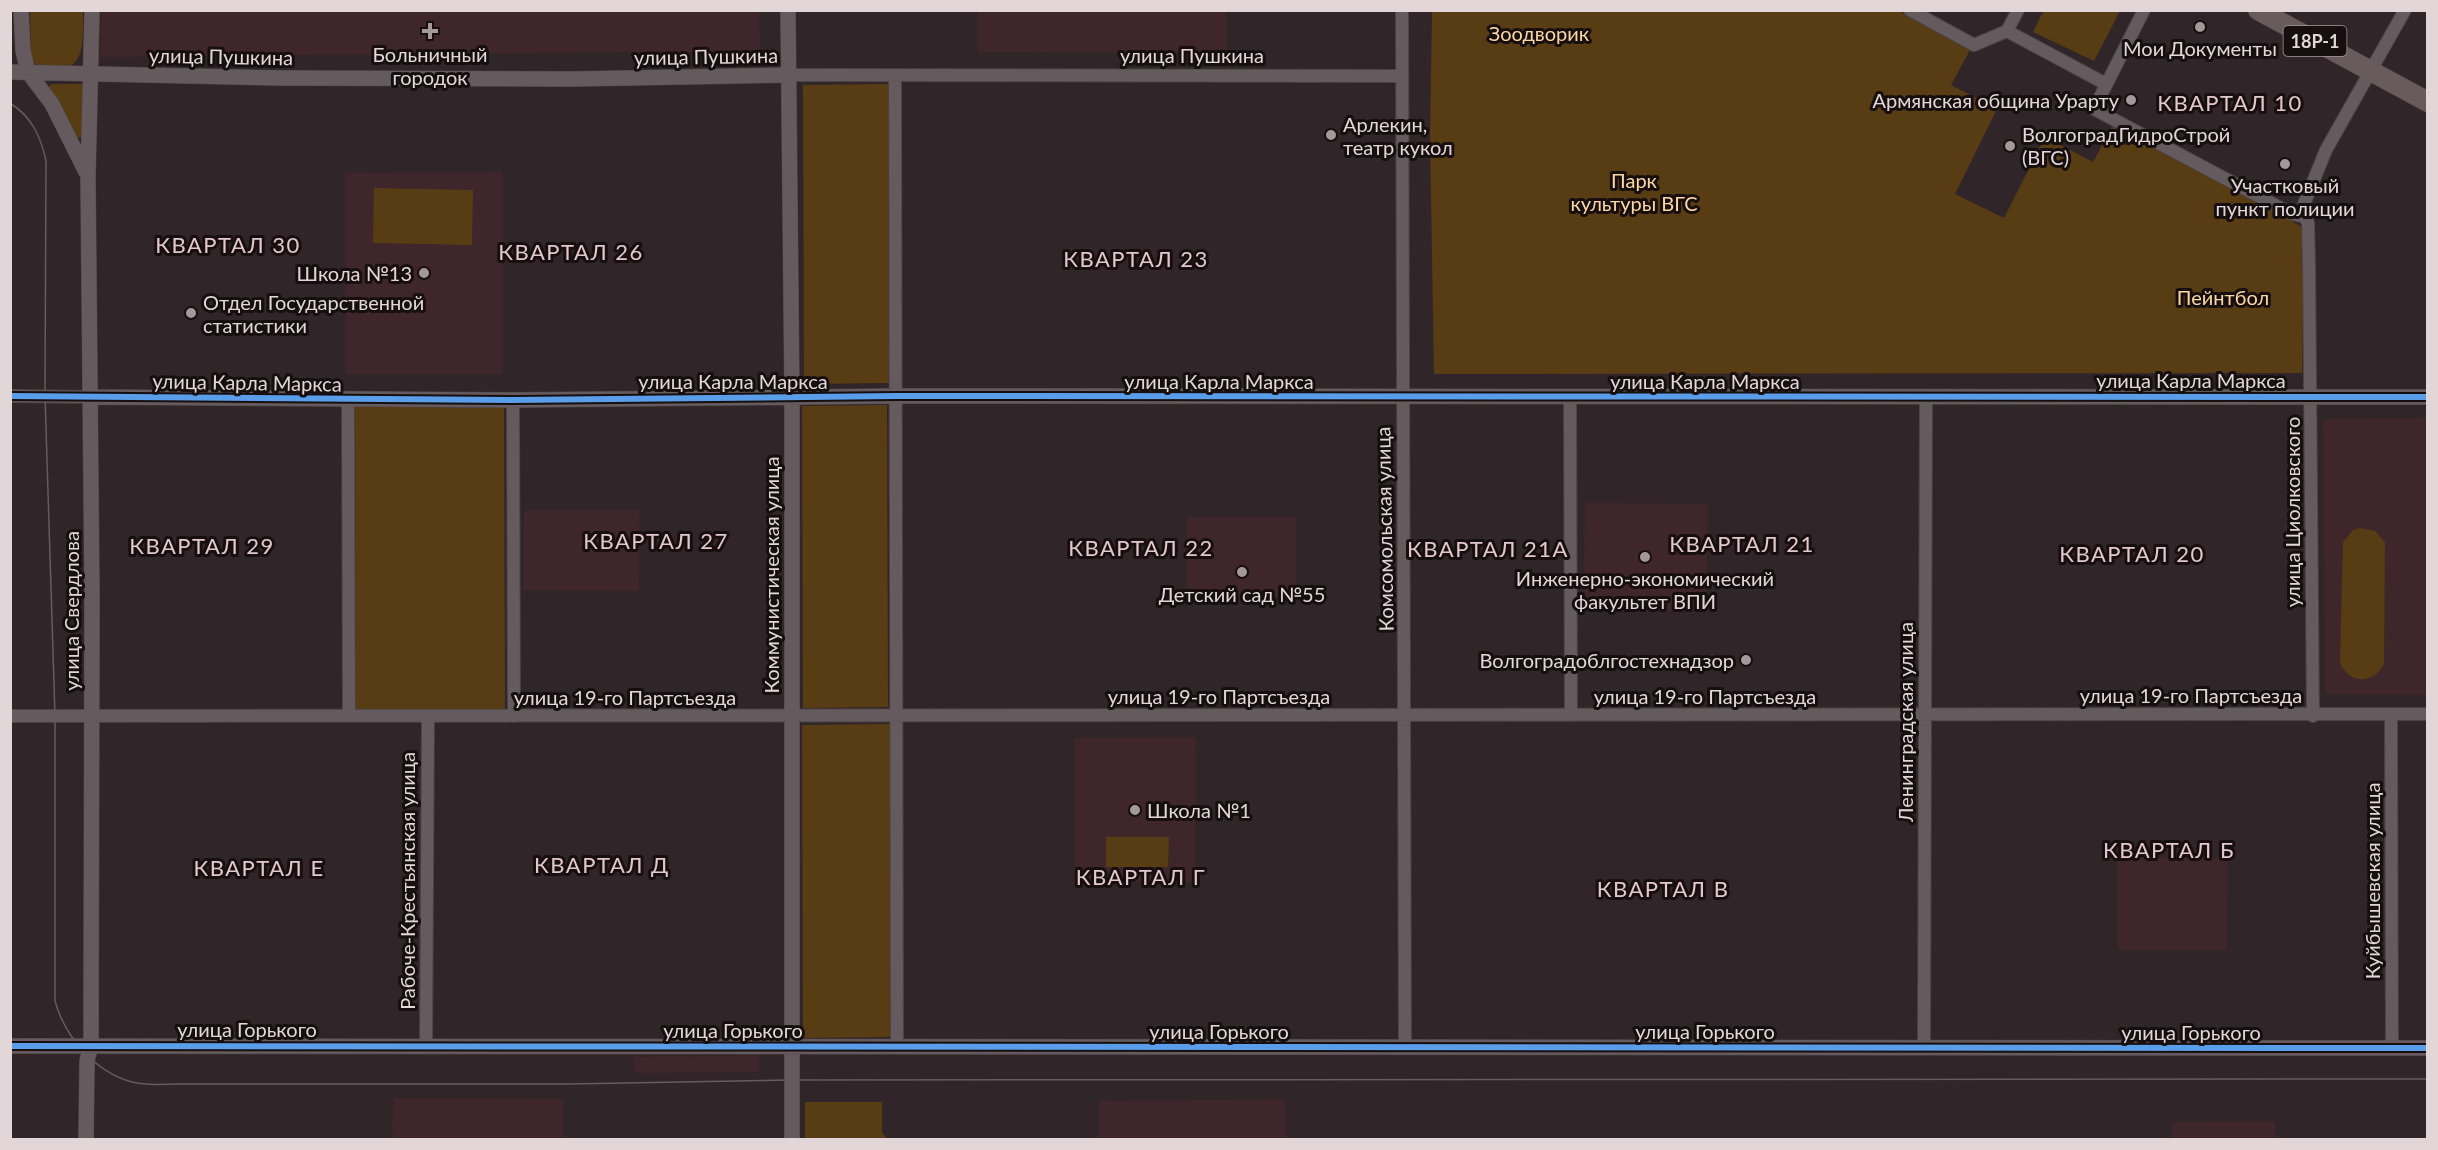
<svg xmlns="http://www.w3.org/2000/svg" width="2438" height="1150" font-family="Lato,sans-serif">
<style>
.built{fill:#3e262b}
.green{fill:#583c14}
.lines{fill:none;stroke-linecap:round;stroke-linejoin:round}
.minor-casing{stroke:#4c4345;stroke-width:14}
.tertiary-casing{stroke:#4c4345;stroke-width:16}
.primary-casing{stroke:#4c4345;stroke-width:21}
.minor{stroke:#655b5e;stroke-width:12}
.tertiary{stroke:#655b5e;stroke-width:15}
.primary{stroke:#675b5b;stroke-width:20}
.tram{stroke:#645c5e;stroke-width:1.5}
.cycleway-casing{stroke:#160e0f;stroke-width:10}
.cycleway{stroke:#5a9eea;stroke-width:6}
.poi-dot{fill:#a4989a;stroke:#160e0f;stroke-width:2}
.labels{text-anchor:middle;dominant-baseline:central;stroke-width:6;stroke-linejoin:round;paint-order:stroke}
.shield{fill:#160e0f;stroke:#a69a9c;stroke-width:1.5}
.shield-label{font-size:18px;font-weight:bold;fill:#e3d6d8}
.park-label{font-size:20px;fill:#fcd7a4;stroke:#160e0f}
.poi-label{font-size:20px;fill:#e3d6d8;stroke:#160e0f}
.street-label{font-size:20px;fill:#e3d6d8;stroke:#160e0f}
.quarter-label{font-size:22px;letter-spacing:1.5px;fill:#e2c8cc;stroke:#160e0f}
</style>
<rect width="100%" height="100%" fill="#302528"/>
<path class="built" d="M101 11H759L760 51 100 57Z
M978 11H1226V53L978 52Z
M502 172V374H346V173Z
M2427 418V695L2325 694 2323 419Z
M1585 503 1708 504 1706 611 1583 610Z
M524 511H640L639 591 523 590Z
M1187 517H1296L1297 596 1187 597Z
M1196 737 1195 882H1075V738Z
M2118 857 2228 858 2227 950H2118Z
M758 1055V1072L635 1073 634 1057Z
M393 1098 563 1099V1139H392Z
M1285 1099 1286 1139H1099V1101Z
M2275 1121V1139H2172V1122Z"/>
<path class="green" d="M2044 10H2120V11L2094 61 2033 32Z
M30 11H83C83 47 86 82 35 64L31 56Z
M1432 11H1899L1970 50 1951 85 1997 109 1955 194 2004 218 2045 137 2093 162 2113 125 2304 228 2302 373 1434 374 1430 138Z
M51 84H85L84 138 75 137 49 88Z
M888 84 889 383 804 384 803 85Z
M374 188 473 190 472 245 373 243Z
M504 405 505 710 356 711 355 406Z
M887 405 888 707 803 708 802 406Z
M2360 528 2375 531 2385 542 2384 664C2373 685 2349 684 2340 663L2343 542 2353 530Z
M892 724 893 1037 803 1038 802 725Z
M1106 837H1169L1168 867H1106Z
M805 1102H882V1132L887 1139H805Z"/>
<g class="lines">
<g class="minor-casing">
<path id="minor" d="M1402 10 1405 1047
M1910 10 1974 45 2007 31
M2144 10 2094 109 2292 214 2305 217
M2007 31 2106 84
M2007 31 2018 10
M788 75 1402 76
M895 76 897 1047
M10 396 91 397
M1570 398 1571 715
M348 399 349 716
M513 400 514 716
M2391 715 2392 1048
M10 716 2428 714
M2313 716 2309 266 2308 223 2305 217 2304 204 2326 150 2405 10
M426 1045 428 716
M1924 1047 1926 397"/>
</g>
<g class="tertiary-casing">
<path id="tertiary" d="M21 10 23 51 28 72 52 104 87 174
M788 10 792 397V1140
M10 72 282 78 572 79 788 75
M91 397 513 400 897 396 2428 397
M10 1046 2428 1048
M86 1140 87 1061 91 1045 92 594 88 177 92 10"/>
</g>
<g class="primary-casing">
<path id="primary" d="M2258 10 2428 102"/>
</g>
<use href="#minor" class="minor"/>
<use href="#tertiary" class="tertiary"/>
<use href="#primary" class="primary"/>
<path class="tram" d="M10 103C32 117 41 137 46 161L45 396 55 716V1001C65 1037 95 1072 132 1082 147 1086 164 1084 179 1084H568L791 1080 2428 1079"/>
<g class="cycleway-casing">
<path id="cycleway" d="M10 396 513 400 897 396 2428 397
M10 1046 2428 1048"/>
</g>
<use href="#cycleway" class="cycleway"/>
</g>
<g class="poi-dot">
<circle cx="2200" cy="27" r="6"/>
<path d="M427 22h6v6h6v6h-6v6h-6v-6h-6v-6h6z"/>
<circle cx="2131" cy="100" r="6"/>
<circle cx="1331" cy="135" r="6"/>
<circle cx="2010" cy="146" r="6"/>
<circle cx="2285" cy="164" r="6"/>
<circle cx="424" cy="273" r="6"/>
<circle cx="191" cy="313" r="6"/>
<circle cx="1645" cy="557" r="6"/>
<circle cx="1242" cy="572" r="6"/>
<circle cx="1746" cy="660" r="6"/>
<circle cx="1135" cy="810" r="6"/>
</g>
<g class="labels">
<rect class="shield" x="2283.5" y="26" width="63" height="30" rx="4.5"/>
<g class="shield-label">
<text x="2315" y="41">18Р-1</text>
</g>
<g class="park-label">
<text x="1539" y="33">Зоодворик</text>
<text x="1634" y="180">Парк<tspan x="1634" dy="23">культуры ВГС</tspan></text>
<text x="2223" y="297">Пейнтбол</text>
</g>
<g class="poi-label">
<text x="2200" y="48">Мои Документы</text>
<text x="430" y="54">Больничный<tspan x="430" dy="23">городок</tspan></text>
<text x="2119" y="100" text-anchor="end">Армянская община Урарту</text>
<text x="1343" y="124" text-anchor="start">Арлекин,<tspan x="1343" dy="23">театр кукол</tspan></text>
<text x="2022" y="134" text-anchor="start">ВолгоградГидроСтрой<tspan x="2022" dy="23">(ВГС)</tspan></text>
<text x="2285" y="185">Участковый<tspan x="2285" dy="23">пункт полиции</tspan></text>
<text x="412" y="273" text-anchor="end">Школа №13</text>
<text x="203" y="302" text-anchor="start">Отдел Государственной<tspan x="203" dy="23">статистики</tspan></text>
<text x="1645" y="578">Инженерно-экономический<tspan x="1645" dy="23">факультет ВПИ</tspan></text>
<text x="1242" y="594">Детский сад №55</text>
<text x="1734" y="660" text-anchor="end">Волгоградоблгостехнадзор</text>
<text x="1147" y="810" text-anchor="start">Школа №1</text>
</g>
<g class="street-label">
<text x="1192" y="55">улица Пушкина</text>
<text transform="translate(221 56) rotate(1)">улица Пушкина</text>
<text transform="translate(706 56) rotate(-1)">улица Пушкина</text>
<text x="2191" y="380">улица Карла Маркса</text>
<text x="733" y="381">улица Карла Маркса</text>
<text x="1219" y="381">улица Карла Маркса</text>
<text x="1705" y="381">улица Карла Маркса</text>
<text transform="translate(247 382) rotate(1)">улица Карла Маркса</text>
<text transform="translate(2292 512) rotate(-90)">улица Циолковского</text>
<text transform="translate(1384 529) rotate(-91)">Комсомольская улица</text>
<text transform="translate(771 575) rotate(-90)">Коммунистическая улица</text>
<text transform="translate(71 611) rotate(-90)">улица Свердлова</text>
<text x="2191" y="695">улица 19-го Партсъезда</text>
<text x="1219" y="696">улица 19-го Партсъезда</text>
<text x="1705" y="696">улица 19-го Партсъезда</text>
<text x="625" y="697">улица 19-го Партсъезда</text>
<text transform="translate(1905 722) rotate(-90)">Ленинградская улица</text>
<text transform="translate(407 881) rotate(-90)">Рабоче-Крестьянская улица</text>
<text transform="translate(2372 881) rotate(-90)">Куйбышевская улица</text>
<text x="247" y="1029">улица Горького</text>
<text x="733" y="1030">улица Горького</text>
<text x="1219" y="1031">улица Горького</text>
<text x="1705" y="1031">улица Горького</text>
<text x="2191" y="1032">улица Горького</text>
</g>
<g class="quarter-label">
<text x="2230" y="102">КВАРТАЛ 10</text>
<text x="228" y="244">КВАРТАЛ 30</text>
<text x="571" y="251">КВАРТАЛ 26</text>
<text x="1136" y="258">КВАРТАЛ 23</text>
<text x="656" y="540">КВАРТАЛ 27</text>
<text x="1742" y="543">КВАРТАЛ 21</text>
<text x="202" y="545">КВАРТАЛ 29</text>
<text x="1141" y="547">КВАРТАЛ 22</text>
<text x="1488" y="548">КВАРТАЛ 21А</text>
<text x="2132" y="553">КВАРТАЛ 20</text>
<text x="2169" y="849">КВАРТАЛ Б</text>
<text x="602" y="864">КВАРТАЛ Д</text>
<text x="259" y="867">КВАРТАЛ Е</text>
<text x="1141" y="876">КВАРТАЛ Г</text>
<text x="1663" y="888">КВАРТАЛ В</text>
</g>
</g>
<rect width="2438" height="1150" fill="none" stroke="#e3d6d8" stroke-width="24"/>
</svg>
